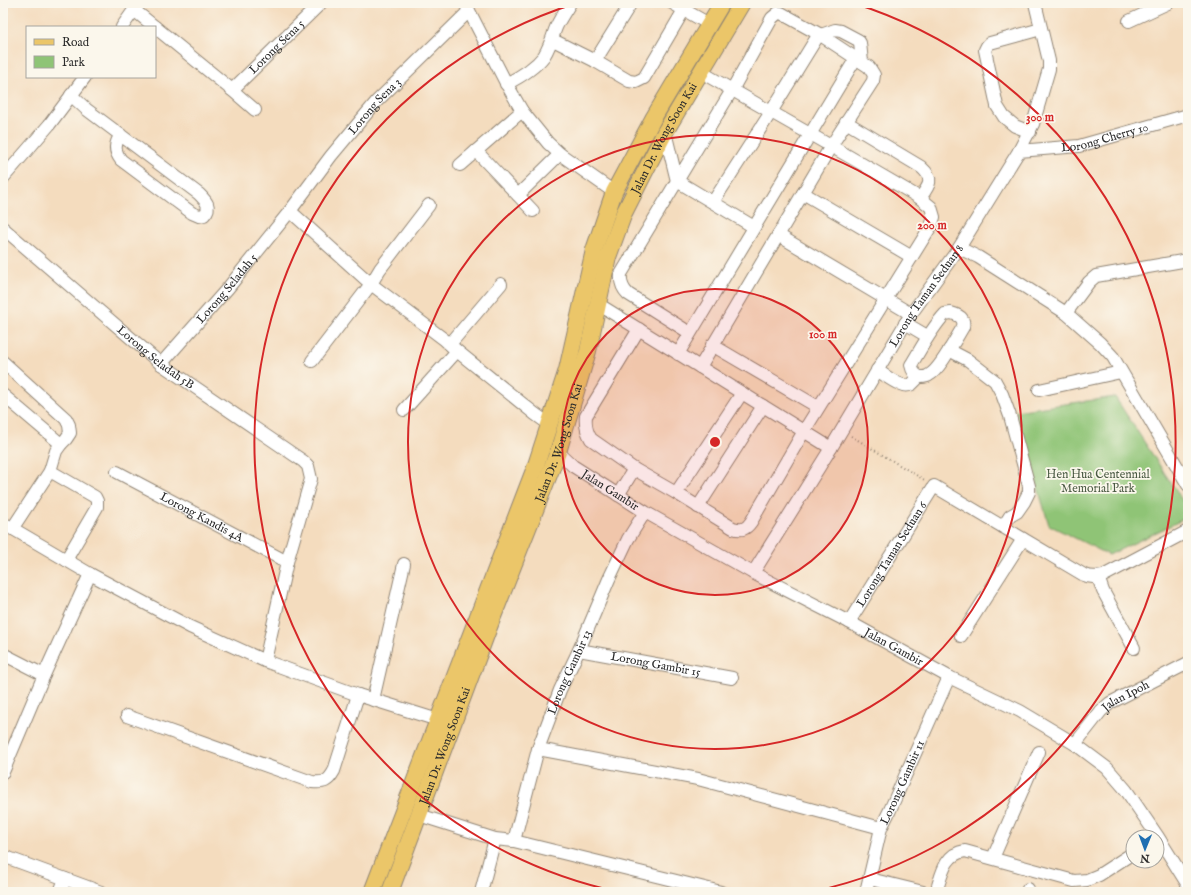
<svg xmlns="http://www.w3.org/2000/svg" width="1191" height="895" font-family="'IM FELL English',serif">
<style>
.green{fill:#8fc476;stroke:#5d7850}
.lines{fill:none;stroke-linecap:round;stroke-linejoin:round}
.minor-casing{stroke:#908474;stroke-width:14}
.major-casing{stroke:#908474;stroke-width:18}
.path{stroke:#908474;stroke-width:2;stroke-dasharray:1 3;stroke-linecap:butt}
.minor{stroke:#fff;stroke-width:12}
.major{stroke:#ebc669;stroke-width:16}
.ring{fill:none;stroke:#d62828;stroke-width:2}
.labels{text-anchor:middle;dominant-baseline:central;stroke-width:3.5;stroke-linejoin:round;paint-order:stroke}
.street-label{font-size:12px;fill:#2b2b2b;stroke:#fbf7ec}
.park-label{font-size:12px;fill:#495942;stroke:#fbf7ec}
.centre{fill:#d62828;stroke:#fbf7ec;stroke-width:2}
.ring-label{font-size:12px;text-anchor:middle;font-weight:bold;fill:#d62828;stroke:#fbf7ec;stroke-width:3.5;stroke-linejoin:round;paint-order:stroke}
</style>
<rect width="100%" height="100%" fill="#fbf7ec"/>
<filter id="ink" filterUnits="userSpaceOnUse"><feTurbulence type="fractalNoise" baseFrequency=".025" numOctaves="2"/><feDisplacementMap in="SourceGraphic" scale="8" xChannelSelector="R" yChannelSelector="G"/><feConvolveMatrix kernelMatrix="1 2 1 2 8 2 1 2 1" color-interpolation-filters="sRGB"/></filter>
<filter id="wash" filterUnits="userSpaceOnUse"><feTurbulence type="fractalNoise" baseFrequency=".012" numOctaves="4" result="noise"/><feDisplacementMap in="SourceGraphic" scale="16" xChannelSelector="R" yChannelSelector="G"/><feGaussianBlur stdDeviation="0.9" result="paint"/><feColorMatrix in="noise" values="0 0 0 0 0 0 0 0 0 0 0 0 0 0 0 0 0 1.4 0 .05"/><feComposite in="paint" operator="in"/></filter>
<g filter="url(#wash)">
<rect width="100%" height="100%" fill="#f4dcbe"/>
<path class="green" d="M1115 397 1188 509V517L1109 555 1049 525 1015 411Z"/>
</g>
<g filter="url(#ink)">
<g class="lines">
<g class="minor-casing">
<g id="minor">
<path d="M465 3 505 81 522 111 548 143 560 154 614 192"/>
<path d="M672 3 709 24"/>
<path d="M134 10 155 27"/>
<path d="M1129 21 1168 3"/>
<path d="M122 27 139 3"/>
<path d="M155 27 232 90 255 110"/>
<path d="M821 35 835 30 841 31 858 40 860 43 862 62"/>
<path d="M553 40 595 61 629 81 636 82 644 78 688 3"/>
<path d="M595 61 631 3"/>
<path d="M506 84C520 77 534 69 544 56 549 48 552 39 555 30 558 21 565 12 570 3"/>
<path id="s1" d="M232 90 321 3"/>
<path d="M71 95 86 109 199 194C206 201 212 207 204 215L199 216 192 213 121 160C114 151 114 144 121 135"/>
<path d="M846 122 921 167C935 179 929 186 920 198"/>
<path d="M665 132 677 181 754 227"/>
<path d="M1030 132 1015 126 1004 117 997 106 985 50 987 46 990 43 1041 29"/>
<path d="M476 151 533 211"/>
<path id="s2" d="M1019 151 1079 146 1188 115"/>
<path d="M460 165 522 111"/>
<path d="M3 178 49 125 85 77"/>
<path d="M803 193 912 257"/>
<path d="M518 195 560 154"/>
<path d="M713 202 771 112 819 34"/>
<path d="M290 211 371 284 445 340 457 351 535 414 549 424"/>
<path id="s3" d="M3 228 161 364 303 461 308 466 311 479 287 562 265 661"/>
<path d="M778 235 911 314"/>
<path d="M959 248 978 257 1066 313 1100 343 1113 357 1127 381 1188 485"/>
<path d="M598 304 831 448"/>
<path d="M951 313C959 315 965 318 963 327 956 338 940 370 929 375 927 377 923 377 920 377 915 375 912 370 911 365 922 347 931 329 945 314Z"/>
<path d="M1066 313 1089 282 1096 276 1188 260"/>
<path d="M905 323 927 336"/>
<path d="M639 329 586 416C585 425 586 431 591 439L634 469 676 493 733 528C742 531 746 529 751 522L804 431 931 226 934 217 931 207 920 198C848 155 774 114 701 72"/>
<path d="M690 333 628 294C622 288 620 282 621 274L732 90 772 18 778 13H781L819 34 869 67 874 75 873 81 831 146 700 367"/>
<path d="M450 344 501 284"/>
<path d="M712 345 818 407"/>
<path d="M949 350 968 360 995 381 1002 394 1010 416 1029 486V492L1024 502 1017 512 1010 516 1003 527"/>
<path d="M678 354 856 58"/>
<path d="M312 361 371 284 380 269 429 205"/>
<path d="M3 362 66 419 69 425 70 433 66 439 61 444 56 451 50 471 12 529"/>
<path id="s4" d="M161 364 228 288 290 211 331 156 377 101 469 11"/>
<path d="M877 370C885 375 902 390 912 384 914 382 917 379 919 377"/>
<path d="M1039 390 1121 372"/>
<path d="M3 395 61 444"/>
<path d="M404 410 457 351"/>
<path id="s5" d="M558 452 573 466 645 512 753 573 849 622 949 677 1020 711 1075 744 1107 768 1126 790 1158 837 1188 885"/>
<path d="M50 471 95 497 97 501V507L66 560"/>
<path id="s6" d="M117 472 287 562"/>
<path d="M676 493 742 393"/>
<path d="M618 495 634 469"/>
<path d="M698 507 763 406"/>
<path d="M3 523 90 574 190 627 265 661 358 695 438 720"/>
<path id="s7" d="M753 573 831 448 911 314 959 248 1019 151 1033 124 1049 69V61L1035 3"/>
<path d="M1098 577 1103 591 1134 648"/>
<path id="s8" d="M849 622 934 486 1084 575C1091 578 1096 577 1103 576L1188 531"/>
<path d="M961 636 1023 539"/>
<path id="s9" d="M579 650 732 678"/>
<path d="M3 654 44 675"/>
<path d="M373 700 404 564"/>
<path d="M127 716 312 782C324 783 328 782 334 771L358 695"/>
<path id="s10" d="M1075 744 1101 711 1110 703 1188 663"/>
<path d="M538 749 698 779 881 828"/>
<path d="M3 772 44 675 90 574"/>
<path d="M419 815 495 839 514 841 721 892"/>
<path id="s11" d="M514 841 538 749 560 690 579 650 609 579 628 539 645 512"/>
<path d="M3 856 101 892"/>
<path d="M993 858 1039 752"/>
<path d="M870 879 923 892"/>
<path d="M60 892 65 879"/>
<path d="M481 892 495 839"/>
<path id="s12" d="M866 892 881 828 890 810 949 677"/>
<path d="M936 892C942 875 944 854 965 851L1074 881 1087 880 1099 875 1133 853"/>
<path d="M1027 892 1028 889"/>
</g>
</g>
<g class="major-casing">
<g id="major">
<path d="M372 892 536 465 567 370 594 250 614 192 654 117 722 3"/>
<path id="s13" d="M390 892 492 619 558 452 588 351 608 257 624 213 665 132 742 3"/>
</g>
</g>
<path class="path" d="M851 436 926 481"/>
<use href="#minor" class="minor"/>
<use href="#major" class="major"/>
</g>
</g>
<circle cx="715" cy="442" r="153" fill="#d62828" fill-opacity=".12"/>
<g class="ring">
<circle cx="715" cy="442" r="153"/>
<circle cx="715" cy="442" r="307"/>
<path d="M619 892A460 460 0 0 1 577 3M853 3A460 460 0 0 1 811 892"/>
</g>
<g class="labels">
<g class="street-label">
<text stroke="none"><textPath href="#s1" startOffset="62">Lorong Sena 5</textPath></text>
<text stroke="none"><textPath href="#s4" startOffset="335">Lorong Sena 3</textPath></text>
<text stroke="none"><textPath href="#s2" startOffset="87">Lorong Cherry 10</textPath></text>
<text stroke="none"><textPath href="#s13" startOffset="804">Jalan Dr. Wong Soon Kai</textPath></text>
<text stroke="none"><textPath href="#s4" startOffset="100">Lorong Seladah 5</textPath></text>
<text stroke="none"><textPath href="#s7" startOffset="327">Lorong Taman Seduan 8</textPath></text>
<text stroke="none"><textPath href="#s3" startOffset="200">Lorong Seladah 5B</textPath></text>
<text stroke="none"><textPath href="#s13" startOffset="480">Jalan Dr. Wong Soon Kai</textPath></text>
<text stroke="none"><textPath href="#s5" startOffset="65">Jalan Gambir</textPath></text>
<text stroke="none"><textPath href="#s6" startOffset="96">Lorong Kandis 4A</textPath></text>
<text stroke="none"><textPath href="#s8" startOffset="80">Lorong Taman Seduan 6</textPath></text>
<text stroke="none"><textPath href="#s5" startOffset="389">Jalan Gambir</textPath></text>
<text stroke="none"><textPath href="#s9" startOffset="78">Lorong Gambir 15</textPath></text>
<text stroke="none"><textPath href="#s11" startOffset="178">Lorong Gambir 13</textPath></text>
<text stroke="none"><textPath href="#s10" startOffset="71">Jalan Ipoh</textPath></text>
<text stroke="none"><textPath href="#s13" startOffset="156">Jalan Dr. Wong Soon Kai</textPath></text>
<text stroke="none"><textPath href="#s12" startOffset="116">Lorong Gambir 11</textPath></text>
</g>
<g class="park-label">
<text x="1098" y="474">Hen Hua Centennial<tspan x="1098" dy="14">Memorial Park</tspan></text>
</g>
</g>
<circle cx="715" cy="442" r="6" class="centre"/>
<g class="ring-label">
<text x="1040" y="121">300 m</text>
<text x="932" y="229">200 m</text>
<text x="823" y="338">100 m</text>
</g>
<rect width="1191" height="895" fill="none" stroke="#fbf7ec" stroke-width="16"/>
<rect x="26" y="26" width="130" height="52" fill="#fbf7ec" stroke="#a8a59f"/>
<rect x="34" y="39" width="20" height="6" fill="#ebc669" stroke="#a8a59f"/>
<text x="62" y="46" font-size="12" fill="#2b2b2b">Road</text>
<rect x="34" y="56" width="20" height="12" fill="#8fc476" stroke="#a8a59f"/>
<text x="62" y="66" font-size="12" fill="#2b2b2b">Park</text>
<g transform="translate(1145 849) rotate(181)"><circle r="19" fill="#fbf7ec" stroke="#a8a59f"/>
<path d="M0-3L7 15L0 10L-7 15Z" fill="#1f6fb2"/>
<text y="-6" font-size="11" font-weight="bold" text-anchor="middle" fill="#2b2b2b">N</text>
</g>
</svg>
